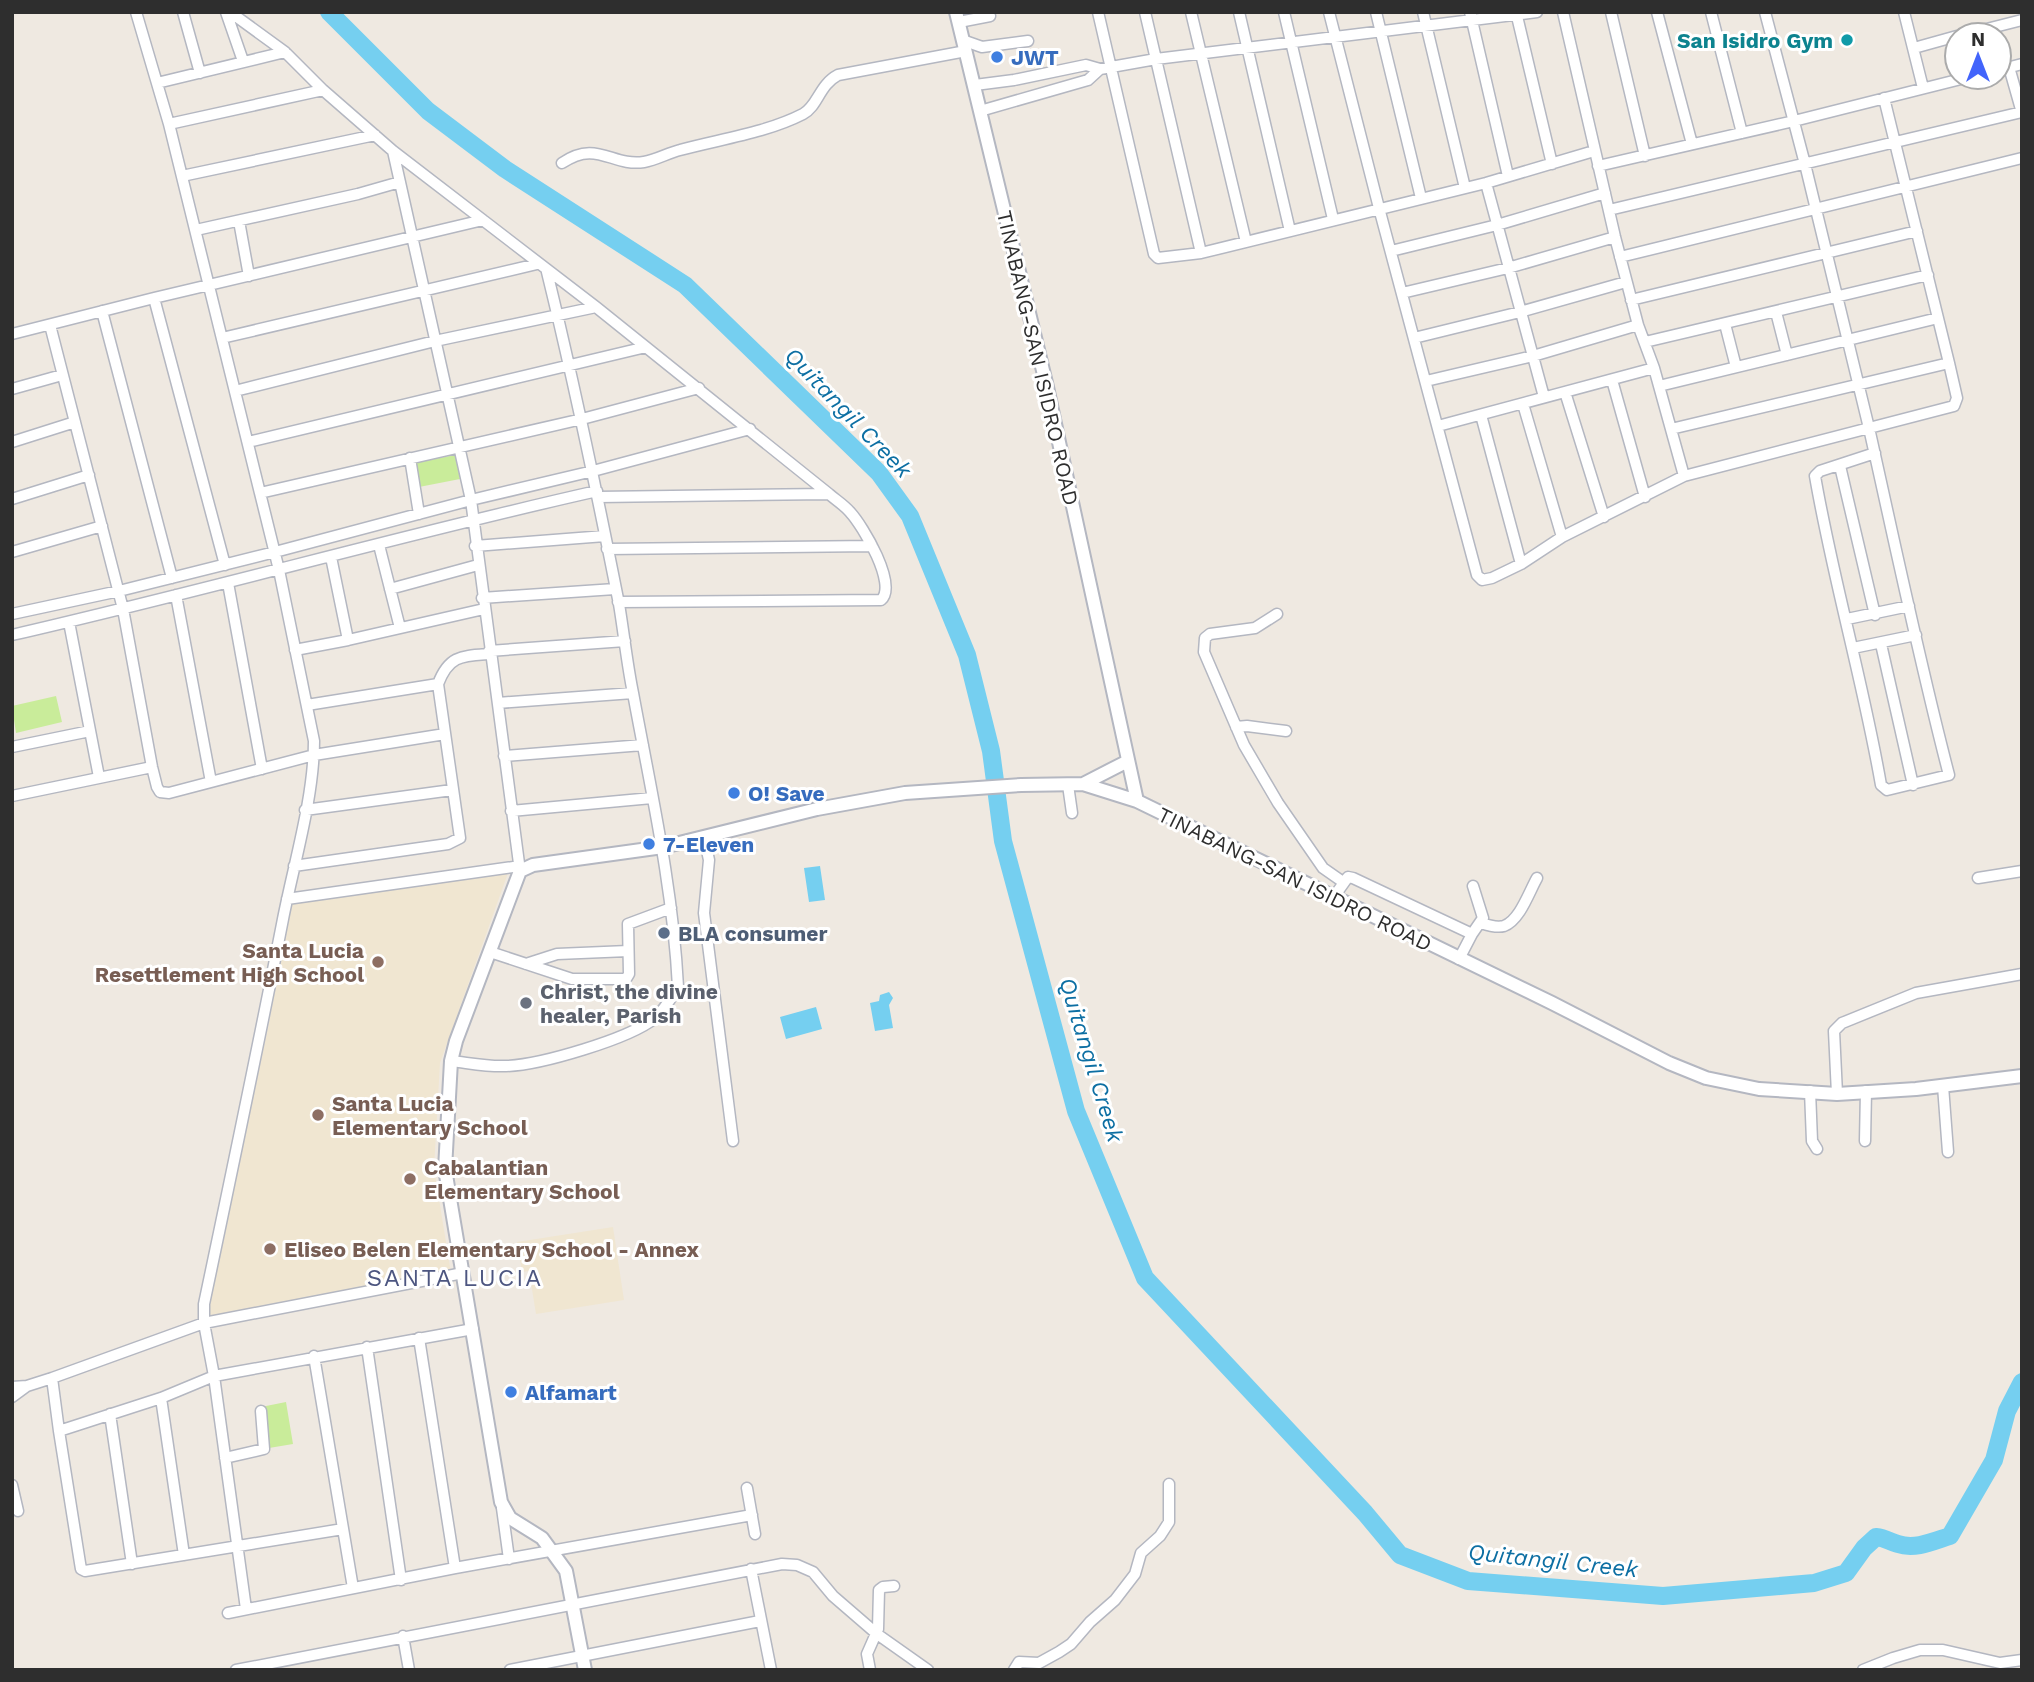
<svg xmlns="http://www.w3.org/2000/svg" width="2034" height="1682" font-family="'Work Sans',sans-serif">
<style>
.education{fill:#f0e6d1}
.pitch{fill:#c9ec9a}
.water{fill:#75cff0}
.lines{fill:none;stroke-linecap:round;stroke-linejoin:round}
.river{stroke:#75cff0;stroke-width:18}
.minor-casing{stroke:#b4b7c1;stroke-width:13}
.tertiary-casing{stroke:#b4b7c1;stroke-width:16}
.minor{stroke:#fff;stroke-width:10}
.tertiary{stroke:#fff;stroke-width:12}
.culture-dot{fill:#0f9aa8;stroke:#fff;stroke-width:2.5}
.shop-dot{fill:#3f7fe0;stroke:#fff;stroke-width:2.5}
.service-dot{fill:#5c6f8a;stroke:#fff;stroke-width:2.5}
.education-dot{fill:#8d6e63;stroke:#fff;stroke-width:2.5}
.worship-dot{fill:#6b7280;stroke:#fff;stroke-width:2.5}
.labels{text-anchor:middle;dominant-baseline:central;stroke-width:6;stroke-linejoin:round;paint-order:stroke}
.culture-label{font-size:21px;font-weight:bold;fill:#0d838f;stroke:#fff;text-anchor:end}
.shop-label{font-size:21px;font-weight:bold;fill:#366cbe;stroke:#fff;text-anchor:start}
.street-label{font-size:21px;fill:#2e2e2e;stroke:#fff}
.service-label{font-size:21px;font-weight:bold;fill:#4e5e75;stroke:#fff;text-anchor:start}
.education-label{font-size:21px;font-weight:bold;fill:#785e54;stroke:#fff;text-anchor:start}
.worship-label{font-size:21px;font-weight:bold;fill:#5b616d;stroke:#fff;text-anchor:start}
.water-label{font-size:23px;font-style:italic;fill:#0d6fa3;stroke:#fff}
.quarter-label{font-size:24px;letter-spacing:2px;fill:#4d5680;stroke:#fff}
</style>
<rect width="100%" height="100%" fill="#efe9e1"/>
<path class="education" d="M508 873 440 1063 434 1168 451 1273 206 1317 269 1023 291 902Z
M613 1227 624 1300 536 1314 529 1271 522 1272 517 1242Z"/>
<path class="pitch" d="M455 455 460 479 419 487 414 463Z
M56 696 62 722 16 733 12 706Z
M286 1402 293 1444 269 1448 261 1407Z"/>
<path class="water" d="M820 866 825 900 809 902 804 868Z
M889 992 893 998 889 1005 893 1028 875 1031 870 1003 879 1001 880 995Z
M816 1007 822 1029 786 1039 780 1017Z"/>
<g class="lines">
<path class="river" d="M329 12 428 111 505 169 685 285 879 473 910 516 967 655 991 751 1003 841 1076 1111 1145 1278 1365 1513 1400 1555 1468 1581 1663 1596 1814 1583 1846 1573 1864 1548 1876 1537C1886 1538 1890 1542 1898 1544 1915 1550 1934 1541 1950 1536L1994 1460 2007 1411 2022 1382"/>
<g class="minor-casing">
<path id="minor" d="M136 12 169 124 279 570 314 741C314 797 294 863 283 919 258 1047 231 1176 204 1304V1323L214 1376 246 1609
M183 12 200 73
M226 12 243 61
M230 12 285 52 323 90 393 151 596 307 829 494C836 500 844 505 850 512 863 526 898 585 881 600L618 602
M1098 12 1154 254 1158 258 1201 253 1486 183 1594 151
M1145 12 1201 253
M1191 12 1246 242
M1239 12 1290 231
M1284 12 1333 219
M1329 12 1379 208 1477 575 1482 580 1492 578 1521 564 1562 537 1684 476 1954 406 1957 398 1949 363 1884 98
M1376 12 1421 198
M1423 12 1465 188
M1470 12 1508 176
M1516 12 1552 164
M1563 12 1615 237 1638 325 1654 368 1684 476
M1611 12 1645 156
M1657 12 1692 144
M1711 12 1742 133
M1765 12 1805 164 1869 428C1895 544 1919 660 1949 775L1887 790 1881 785C1863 681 1833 580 1815 476L1820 471 1875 453
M1904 12 1923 88
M959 22 990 16
M1963 35 2022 20
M965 41 982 47 1028 41
M1914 48 1957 36
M2009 67 2022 113
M1100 69 1156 59 1537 12
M1999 70 2022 64
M157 83 285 52
M975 85 1014 80 1086 65 1100 69 1088 80 980 111
M169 124 323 90
M393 151 471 500 520 871
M562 163C597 139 612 167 644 162 656 160 668 153 680 150 720 139 766 133 803 114 818 106 819 85 838 75L966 51
M1598 166 1794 121 1969 77
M182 176 375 135
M1486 183 1544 397
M1609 210 2022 112
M239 221 249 276
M196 230 358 194 400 182
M1391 251 1497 225 1605 193
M1620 257 2022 158
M1402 293 1508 268 1615 237
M154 298 225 565
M1631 300 1917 231
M102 311 172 578
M1776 312 1787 355
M1725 324 1736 367
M50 325 123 609 152 767 157 787 160 792 169 793 314 755 445 734
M12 334 154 298 483 220
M222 338 537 264
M1414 338 1520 312 1626 282
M1645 342 1928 275
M1612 380 1645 497
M1426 381 1533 356 1638 325
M1659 386 1938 318
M12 389 62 375
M235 391 435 341 596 307
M1565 392 1604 517
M1523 404 1562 537
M1481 415 1521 564
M1438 426 1654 368
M1671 429 1949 363
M12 442 75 422
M248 442 646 347
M410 458 419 514
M1840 466 1875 615
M260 493 582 419 699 388
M598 497 829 494
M12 499 89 475
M379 545 400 628
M475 546 605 536
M607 549 872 546
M12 552 102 526
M331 557 348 640
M228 583 262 769
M390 589 478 565
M176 595 211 782
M482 598 615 589
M12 614 119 591 275 552 471 500 593 471 750 429
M1277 614 1255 628 1210 634 1205 638 1204 652 1244 745 1278 803 1323 868 1343 882
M1847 619 1909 606
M69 622 99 777
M12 635C208 590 401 535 597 491
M1881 644 1913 785
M1853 648 1916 635
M295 650 348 640 484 609
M489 651 625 641
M438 684C449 655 462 656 490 654
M498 703 633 693
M1236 727 1247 726 1286 731
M12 747 90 731
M504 756 643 745
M1068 785 1072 813
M12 796 152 767
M305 810 452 790
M511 811 652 798
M704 837 709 860 704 913 733 1141
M294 866 448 844 460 838 438 684 307 705
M1978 878 2022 871
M1333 898 1348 877 1353 878 1472 934 1459 959
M287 899 520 866
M1481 923C1487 925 1497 928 1504 926 1520 920 1529 892 1537 878
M1472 934 1483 918 1473 886
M490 952 572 979H626L629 974 628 924 671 908
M526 964 557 954 628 951
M451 1061C469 1063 488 1067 506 1066 540 1065 629 1039 655 1018 665 1009 671 998 678 987 673 887 651 791 633 693 627 664 624 634 619 604 597 493 574 382 547 272
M1943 1086 1948 1152
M1810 1091 1812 1141 1817 1149
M1837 1094 1834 1031 1842 1023 1916 993 2022 974
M1865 1141 1866 1091
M419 1338 455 1568
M367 1347 401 1580
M314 1356 353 1588
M52 1378 59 1431 80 1563 81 1569 85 1571 343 1529
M12 1387 27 1386 52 1378 204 1323 463 1273
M12 1397 27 1386
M161 1398 184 1555
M110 1414 132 1564
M59 1431 161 1398 214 1376 473 1329
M225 1458 264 1449 261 1411
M12 1485 18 1511
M747 1488 755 1534
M502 1508 509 1559
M751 1569 771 1670
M228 1613 455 1568 752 1515
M403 1636 409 1670
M236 1670 782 1564 797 1565 813 1572 833 1596 877 1634 928 1670
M510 1670 760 1621
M870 1670 867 1654 878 1629 879 1590 883 1587 894 1586
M1014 1670 1019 1662 1039 1663 1059 1652 1071 1644 1090 1622 1115 1600 1135 1574 1141 1553 1160 1536 1169 1522V1484
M1863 1670 1893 1658 1920 1650H1943L2000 1663 2022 1660"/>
</g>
<g class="tertiary-casing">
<path id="tertiary" d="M956 12 1047 387 1137 801 1552 1003 1669 1063 1706 1078 1759 1089 1837 1094 1916 1089 2022 1076
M1083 784 1126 762
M585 1670 566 1571 542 1538 510 1518 501 1502 445 1169 451 1061 456 1041 520 871 533 865 663 847 817 809 905 793 1021 785 1083 784 1137 801"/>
</g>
<use href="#minor" class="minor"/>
<use href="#tertiary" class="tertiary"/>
</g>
<circle class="culture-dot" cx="1847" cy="40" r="7"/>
<g class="shop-dot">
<circle cx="997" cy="57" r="7"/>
<circle cx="734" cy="793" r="7"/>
<circle cx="649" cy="844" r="7"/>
<circle cx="511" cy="1392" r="7"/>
</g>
<circle class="service-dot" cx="664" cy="933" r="7"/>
<g class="education-dot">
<circle cx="378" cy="962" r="7"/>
<circle cx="318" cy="1115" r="7"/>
<circle cx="410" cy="1179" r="7"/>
<circle cx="270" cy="1249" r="7"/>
</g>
<circle class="worship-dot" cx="526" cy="1003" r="7"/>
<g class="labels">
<g class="culture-label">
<text x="1833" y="40">San Isidro Gym</text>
</g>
<g class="shop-label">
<text x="1011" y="57">JWT</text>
<text x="748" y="793">O! Save</text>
<text x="663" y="844">7-Eleven</text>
<text x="525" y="1392">Alfamart</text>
</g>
<g class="street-label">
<text transform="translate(1038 358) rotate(77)">TINABANG-SAN ISIDRO ROAD</text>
<text transform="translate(1295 879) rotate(26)">TINABANG-SAN ISIDRO ROAD</text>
</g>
<g class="service-label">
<text x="678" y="933">BLA consumer</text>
</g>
<g class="education-label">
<text x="364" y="950" text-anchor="end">Santa Lucia<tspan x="364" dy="24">Resettlement High School</tspan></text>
<text x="332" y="1103">Santa Lucia<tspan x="332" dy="24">Elementary School</tspan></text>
<text x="424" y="1167">Cabalantian<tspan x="424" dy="24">Elementary School</tspan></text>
<text x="284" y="1249">Eliseo Belen Elementary School - Annex</text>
</g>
<g class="worship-label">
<text x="540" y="991">Christ, the divine<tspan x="540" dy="24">healer, Parish</tspan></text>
</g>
<g class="water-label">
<text transform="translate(848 413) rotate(46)">Quitangil Creek</text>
<text transform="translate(1091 1060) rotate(73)">Quitangil Creek</text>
<text transform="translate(1553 1561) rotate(6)">Quitangil Creek</text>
</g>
<g class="quarter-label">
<text x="455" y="1278">SANTA LUCIA</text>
</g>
</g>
<rect width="2034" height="1682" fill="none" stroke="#2e2e2e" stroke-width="28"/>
<g transform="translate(1978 56)"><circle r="33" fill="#ffffff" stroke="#ababab" stroke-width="2"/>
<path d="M0-5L12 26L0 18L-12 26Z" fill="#4264fb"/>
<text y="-10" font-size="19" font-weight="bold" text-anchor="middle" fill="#2e2e2e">N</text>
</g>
</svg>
